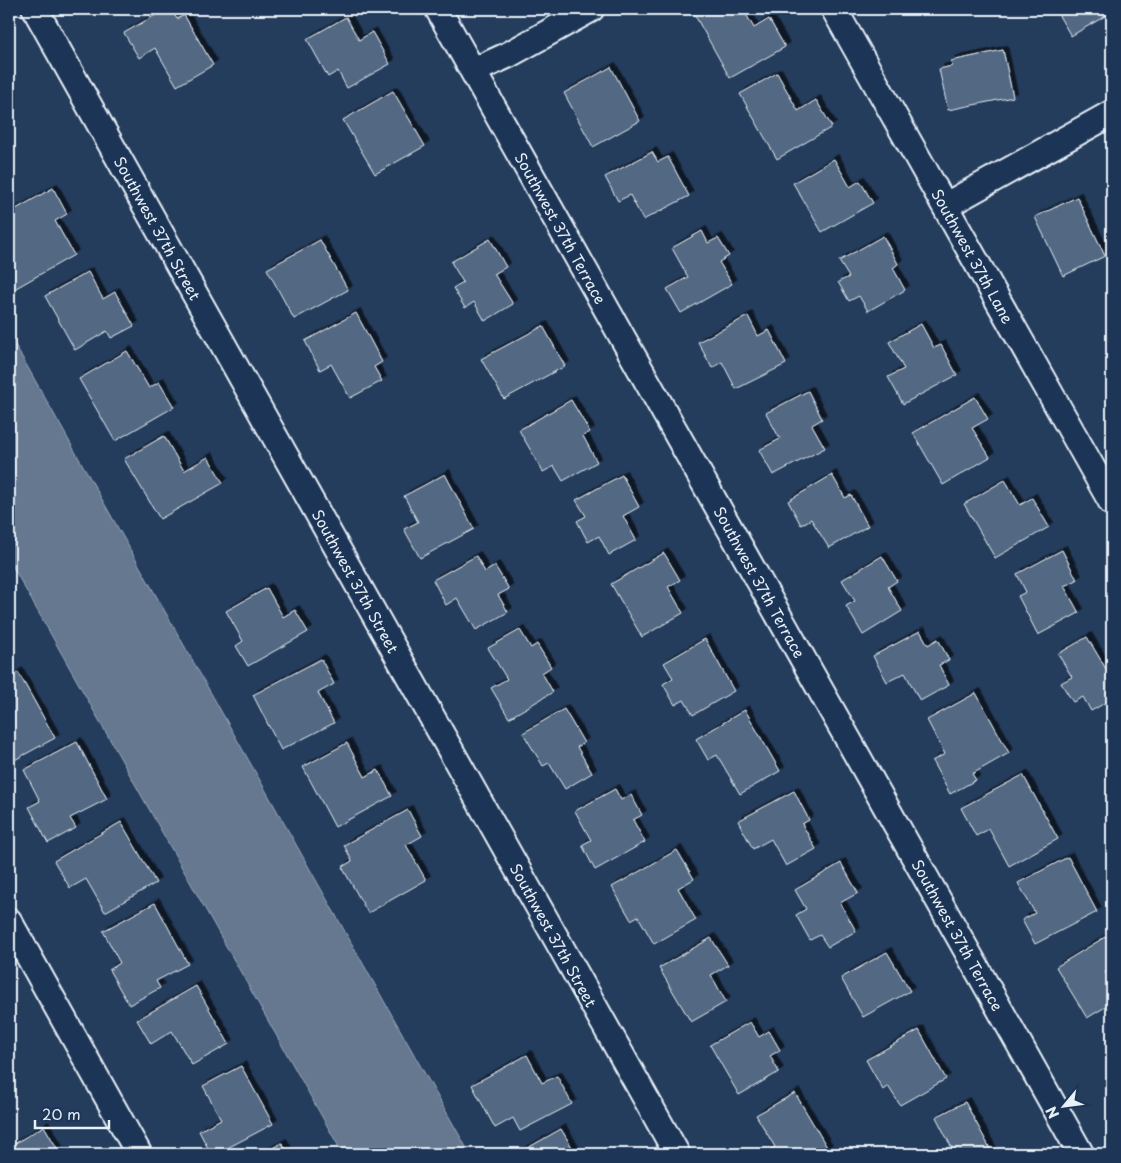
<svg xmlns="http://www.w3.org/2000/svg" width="1121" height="1163" font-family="'Playpen Sans',sans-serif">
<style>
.water{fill:#657890;stroke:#99a8ba}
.building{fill:#536782;stroke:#e8f1f8;filter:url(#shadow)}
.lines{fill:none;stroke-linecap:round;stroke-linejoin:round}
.minor-casing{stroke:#e8f1f8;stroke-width:29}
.minor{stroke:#1d3557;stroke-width:25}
.labels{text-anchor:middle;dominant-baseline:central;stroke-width:5;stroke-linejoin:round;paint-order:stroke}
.street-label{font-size:15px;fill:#e8f1f8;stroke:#1d3557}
</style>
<defs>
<filter id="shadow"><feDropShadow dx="4.5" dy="-4.5" stdDeviation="0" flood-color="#0009"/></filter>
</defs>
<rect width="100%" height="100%" fill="#253d5d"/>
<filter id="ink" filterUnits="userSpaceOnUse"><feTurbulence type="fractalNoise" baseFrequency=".02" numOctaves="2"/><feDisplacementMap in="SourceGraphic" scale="10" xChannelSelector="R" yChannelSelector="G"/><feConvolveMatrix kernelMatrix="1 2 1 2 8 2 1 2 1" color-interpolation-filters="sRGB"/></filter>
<g filter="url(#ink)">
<path class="water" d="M9 334 470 1154H343L9 560Z"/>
<path class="building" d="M166 9H171L177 19 184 15 213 65 177 86 155 48 139 58 124 33Z
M698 9H743L754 28 769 19 785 47 730 78 693 12Z
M1055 9H1112V12L1071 36Z
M346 17 359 40 372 32 390 64 347 88 338 71 328 77 307 39Z
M1003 50 1013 97 948 110 939 69 952 66 951 61Z
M611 67 640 121 593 147 564 93Z
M777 73 798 111 816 100 832 127 777 159 740 94Z
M393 91 425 146 375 174 343 120Z
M652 152 658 162 668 157 689 196 643 220 630 195 618 201 605 177Z
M834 159 850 187 860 181 873 203 822 232 793 183Z
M53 188 67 214 55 221 74 255 9 292V213Z
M1077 197 1105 256 1063 276 1035 217Z
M702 231 708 243 718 238 729 256 719 262 732 284 681 313 667 289 688 277 672 248Z
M883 236 898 264 893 268 905 290 868 311 859 296 849 301 838 282 849 277 839 261Z
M490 239 506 267 494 274 513 304 485 321 474 302 465 308 453 288 463 282 451 262Z
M320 240 348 290 294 319 267 269Z
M88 272 103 299 115 292 134 326 111 338 107 331 75 350 45 296Z
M356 313 382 362 374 367 382 381 350 398 331 364 320 370 305 341Z
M748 316 758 336 769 330 786 364 736 389 722 362 712 368 698 342Z
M921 324 934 348 941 345 957 375 903 404 888 377 904 369 889 342Z
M543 326 565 366 504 399 481 359Z
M127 351 149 388 159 382 174 407 115 441 79 379Z
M808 391 822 419 812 425 825 448 773 475 759 450 780 439 766 413Z
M975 397 988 419 972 428 990 457 943 485 913 433Z
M571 400 590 432 583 436 597 462 563 481 554 466 543 472 519 430Z
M164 436 184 471 208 457 223 483 160 519 124 459Z
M445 474 474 529 420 558 404 529 418 522 404 496Z
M622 475 639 507 623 516 636 540 609 555 599 536 588 542 577 521 586 516 576 500Z
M832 475 845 498 851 495 868 526 829 548 811 519 801 525 788 501Z
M1005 480 1020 505 1032 498 1049 527 995 558 964 504Z
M1062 550 1077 580 1064 586 1079 613 1038 635 1018 596 1026 592 1017 574Z
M664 553 680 580 668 587 683 613 642 637 611 584Z
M476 556 485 572 495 566 509 589 498 595 508 612 476 630 457 598 446 605 433 580Z
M882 556 897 581 888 587 902 611 863 635 846 606 855 601 842 580Z
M267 588 283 617 295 610 308 632 248 666 236 646 243 641 226 611Z
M520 630 531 648 537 644 551 667 542 673 553 692 509 718 491 688 507 679 488 648Z
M920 631 928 645 938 639 949 660 939 665 949 685 920 701 905 673 887 682 873 656Z
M1087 637 1106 669 1112 666V699L1091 711 1083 697 1073 702 1061 683 1072 677 1058 654Z
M705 639 734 691 693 715 684 700 675 705 663 684 673 678 664 663Z
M321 659 334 684 318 693 334 723 281 750 253 695Z
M18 672 55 738 9 763V678Z
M976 693 1009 753 972 774 976 780 950 794 932 761 945 754 927 720Z
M564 709 584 743 577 747 592 773 565 789 549 763 543 766 523 733Z
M745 710 780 771 740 794 717 755 708 760 696 739Z
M77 742 107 799 70 818 76 828 48 843 29 807 40 801 24 770Z
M347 743 365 777 378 770 392 796 335 827 303 767Z
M1023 775 1058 839 1009 866 989 829 976 836 961 808Z
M615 789 621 800 631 795 642 815 633 820 645 842 595 870 582 845 591 840 575 811Z
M794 791 809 820 802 824 816 849 786 866 771 839 753 849 738 821Z
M408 810 422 836 406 845 426 880 368 913 342 867 352 861 344 845Z
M121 822 156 883 105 912 86 879 70 888 54 861Z
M677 850 694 879 678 888 696 920 654 944 638 916 631 920 612 887Z
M1068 857 1097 912 1035 944 1022 920 1035 913 1018 883Z
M841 863 858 893 840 903 856 931 828 947 820 935 810 940 796 915 806 909 795 890Z
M155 903 188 964 156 981 160 988 129 1005 109 970 120 963 103 931Z
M1105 937 1112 949V968L1105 972 1112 985V1003L1087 1018 1056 967Z
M711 938 728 965 711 975 726 1002 691 1022 659 968Z
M887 952 910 991 863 1017 841 978Z
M196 986 229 1044 192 1065 172 1031 151 1044 137 1020Z
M750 1022 759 1037 769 1031 780 1050 770 1056 779 1072 739 1095 710 1045Z
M919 1030 946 1079 900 1105 888 1086 883 1090 866 1060Z
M527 1055 542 1083 557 1076 572 1104 520 1131 513 1118 495 1128 472 1085Z
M241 1066 273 1124 216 1154H211L199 1131 221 1119 203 1086Z
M795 1093 828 1149 818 1154H762L775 1147 756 1115Z
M965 1102 993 1154H955L936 1117Z
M44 1126 58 1150 50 1154H9V1147Z
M561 1129 576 1154H517Z
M282 1143 288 1154H261Z"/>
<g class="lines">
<g class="minor-casing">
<path id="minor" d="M35 9 677 1154
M438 9 1081 1154
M834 9 1112 503
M473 71 508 55 591 9
M945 206 1112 113
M9 921 139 1154"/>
</g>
<use href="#minor" class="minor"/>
</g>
</g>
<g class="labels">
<g class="street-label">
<text transform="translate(158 228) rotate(61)">Southwest 37th Street</text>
<text transform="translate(561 228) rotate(61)">Southwest 37th Terrace</text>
<text transform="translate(973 256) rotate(61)">Southwest 37th Lane</text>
<text transform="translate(356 581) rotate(61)">Southwest 37th Street</text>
<text transform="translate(760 582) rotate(61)">Southwest 37th Terrace</text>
<text transform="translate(554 935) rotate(61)">Southwest 37th Street</text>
<text transform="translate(958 935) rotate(61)">Southwest 37th Terrace</text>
</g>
</g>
<rect width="1121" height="1163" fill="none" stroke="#1d3557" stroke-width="30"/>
<rect x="15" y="15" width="1091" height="1133" fill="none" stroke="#e8f1f8" stroke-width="2" filter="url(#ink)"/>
<g transform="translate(1064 1106) rotate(241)" stroke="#1d3557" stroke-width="4" paint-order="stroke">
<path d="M0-4L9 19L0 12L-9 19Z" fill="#e8f1f8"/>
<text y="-8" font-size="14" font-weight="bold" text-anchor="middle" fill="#e8f1f8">N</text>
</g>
<path d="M35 1120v8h74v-8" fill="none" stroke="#e8f1f8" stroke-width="2.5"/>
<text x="42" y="1120" font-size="15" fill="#e8f1f8" stroke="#1d3557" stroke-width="4" paint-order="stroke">20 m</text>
</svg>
